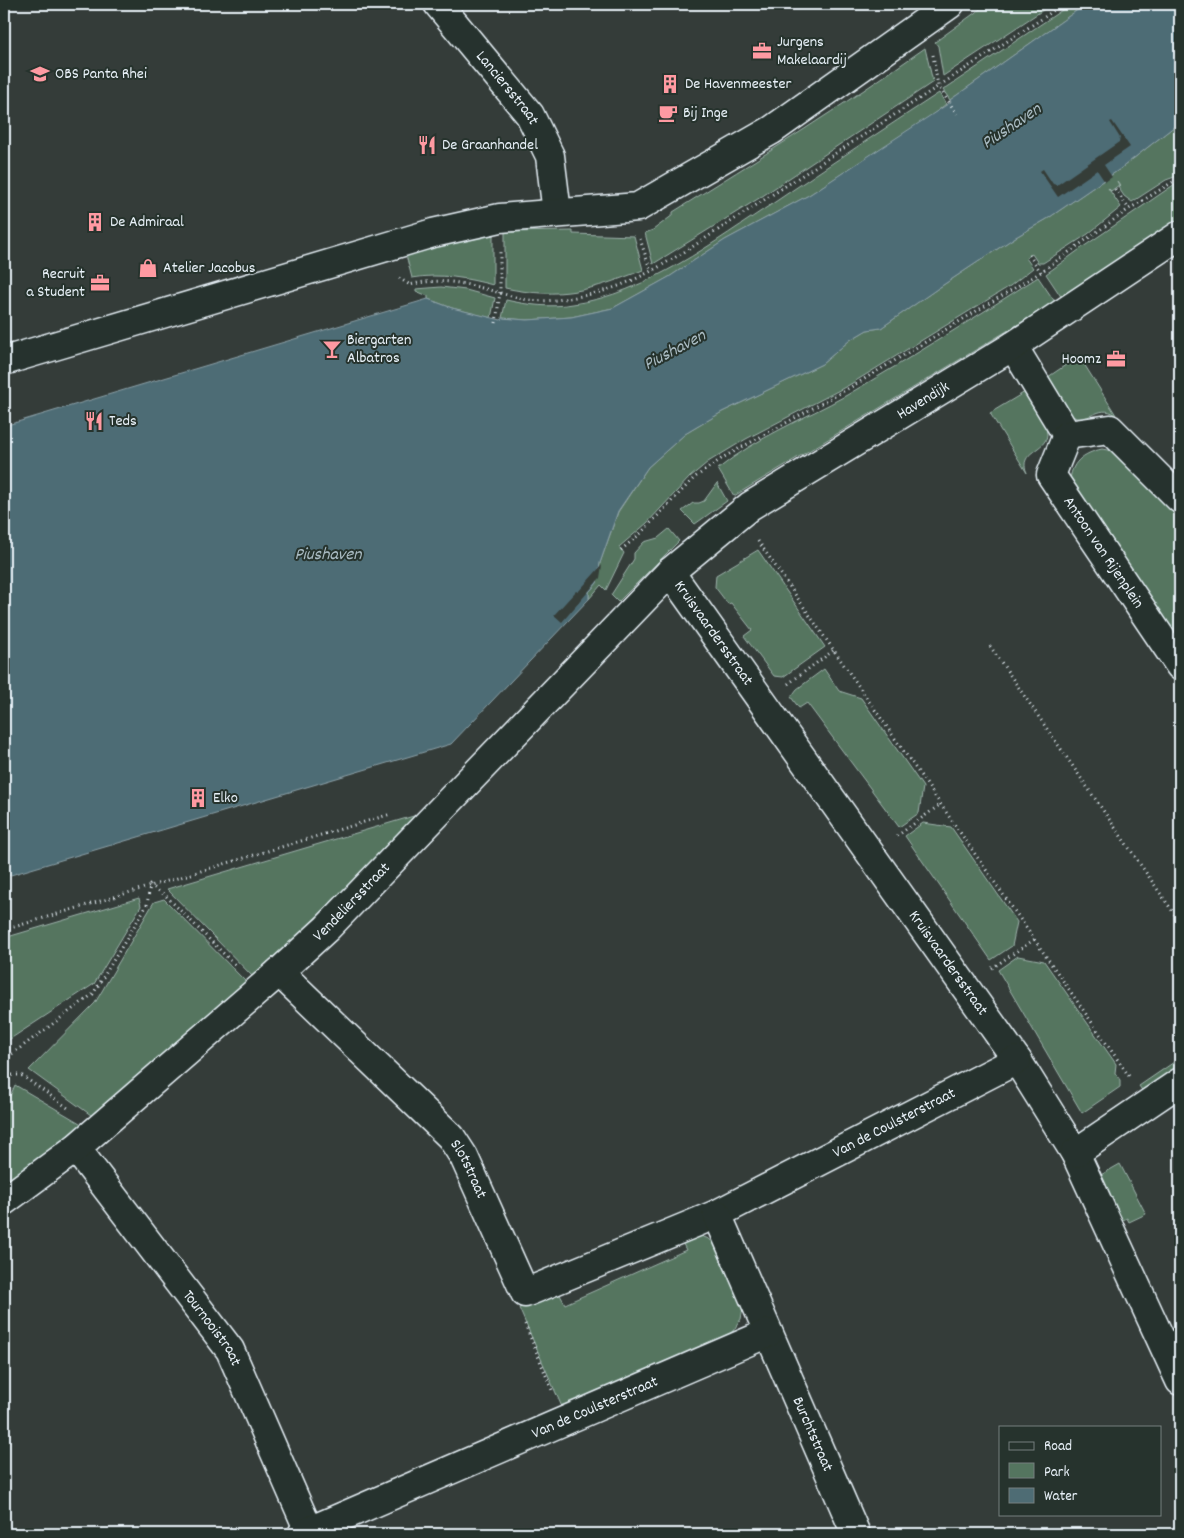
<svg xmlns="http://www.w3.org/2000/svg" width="1184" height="1538" font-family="Dekko,sans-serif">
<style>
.green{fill:#54755f;stroke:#9eb3ac}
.water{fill:#4e6c74;stroke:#8ca1a9}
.pier{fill:#343c39}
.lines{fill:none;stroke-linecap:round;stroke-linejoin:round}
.minor-casing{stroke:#e8f1f8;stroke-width:31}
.path{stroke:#e8f1f8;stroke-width:3;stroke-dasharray:1 4;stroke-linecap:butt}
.minor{stroke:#26332d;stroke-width:28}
.labels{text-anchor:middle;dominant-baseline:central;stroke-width:4;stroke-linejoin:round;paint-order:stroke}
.poi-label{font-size:16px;fill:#e8f1f8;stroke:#26332d;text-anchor:start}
.street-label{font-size:16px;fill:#e8f1f8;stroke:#26332d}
.water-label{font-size:18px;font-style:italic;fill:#aabcc3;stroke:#26332d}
</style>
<rect width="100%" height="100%" fill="#343c39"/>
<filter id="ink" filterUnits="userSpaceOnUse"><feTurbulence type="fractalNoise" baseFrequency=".02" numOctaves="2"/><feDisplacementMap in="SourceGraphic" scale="10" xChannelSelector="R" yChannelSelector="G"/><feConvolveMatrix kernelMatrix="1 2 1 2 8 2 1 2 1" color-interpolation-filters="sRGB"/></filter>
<g filter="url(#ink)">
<path class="green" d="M987 4H1052L943 76 938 46 935 42Z
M1071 4H1086L950 100 943 90Z
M925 48 933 82 761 197 653 264 645 233 653 230 673 215V212C758 159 843 106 925 48Z
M939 93 946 104 931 116 809 195 725 240 669 277 613 308 571 317 527 320 502 318 506 300C528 305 550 308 573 304 646 294 715 241 775 202 829 165 884 129 939 93Z
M1180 122V175L1166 180 1132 202 1124 196 1118 187 1120 185 1117 181 1119 185 1111 191 1108 188 1121 207 1088 234 1043 263H1038L1032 254 1026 258 1033 268 1010 286 849 385 746 439 708 462 690 477 647 523 619 547 624 553 606 590 601 585 589 599V592L597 583 600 563 618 512 648 467 685 434 722 412 822 364 850 340 867 330 881 328 937 289 1014 238 1047 219 1120 169Z
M1180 183V219L1116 264 1062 298 1046 274 1083 247 1175 184Z
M493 229V285C466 278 441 273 412 278L406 255Z
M573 231V234L634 236 643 270C592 290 561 300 505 288V232Z
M1038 277 1055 302 734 496 718 469C757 437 804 419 847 395 912 357 976 317 1038 277Z
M441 287 466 290 495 298 491 318 452 308 428 299V296L416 291V289Z
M1079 356 1116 415C1098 402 1087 427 1071 415 1061 406 1054 388 1048 377Z
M1025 392C1031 402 1047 423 1047 434 1047 451 1017 451 1027 473L990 413Z
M1102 449 1113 451 1146 480 1180 515V651L1070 483C1070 463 1083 453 1102 449Z
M717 483 727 501 695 524 682 511 693 503H699L704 501Z
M669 529 679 541 618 602 611 595 634 559V553L644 542 658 538Z
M758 550 825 647 783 677 774 676 744 636 752 630 731 603 728 604 715 587 716 575Z
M824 669 839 691 861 698 923 787 919 813 899 827 807 703 799 708 791 697 797 689Z
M417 815 255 979 167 889Z
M923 823 951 827 1017 922 1012 946 991 960 905 836Z
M139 898 141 906 94 984 4 1043V938Z
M164 899 249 985 95 1118 29 1070 95 1003 154 902Z
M1018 956 1044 961 1116 1064 1115 1073 1120 1080V1087L1082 1113 998 970Z
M1180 1058V1072L1146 1096 1139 1086Z
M15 1085 85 1126 4 1186V1103L11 1094Z
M1120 1164 1146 1214 1129 1222 1127 1218 1123 1220 1099 1176Z
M701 1236 709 1239 717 1245 734 1282 743 1308 741 1319 733 1331 722 1339 562 1407 519 1308 559 1293 565 1304 686 1250 681 1240Z"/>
<path class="water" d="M1086 4H1180V122L1120 169 1047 219 1014 238 937 289 881 328 867 330 850 340 822 364 722 412 685 434 648 467 618 511 600 563 597 583 589 592V599L451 744 4 877V426L428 299 452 308 501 320 502 318 527 320 571 317 613 308 669 277 725 240 809 195 951 102 950 100Z"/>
<path class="pier" d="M1112 121 1130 147 1104 165 1112 177 1105 182 1097 170 1058 197 1040 171 1043 169 1053 184 1057 185 1119 142 1120 138 1110 122Z
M602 565 600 578 562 622 554 615 576 591 578 592Z"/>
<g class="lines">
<g class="minor-casing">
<g id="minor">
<path id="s1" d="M438 4 530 115 550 156 557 213"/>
<path d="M1013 346 1067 435"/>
<path d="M4 361 433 233 500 218 638 207 772 130 950 4"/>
<path id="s2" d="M1180 499 1110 429 1067 435 1051 475 1180 666"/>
<path id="s3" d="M670 572 1017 1060 1075 1153 1180 1381"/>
<path id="s4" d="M279 972 451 1137 464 1157 525 1293 717 1214 1017 1060"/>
<path id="s5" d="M76 1148 230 1350 309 1531"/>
<path d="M1075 1153 1180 1082"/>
<path id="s6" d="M4 1201 76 1148 279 972 327 928 670 572 739 515 750 506 1013 346 1180 235"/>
<path id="s7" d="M717 1214 856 1534"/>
<path id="s8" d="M302 1534 768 1333"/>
</g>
</g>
<path class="path" d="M933 55 938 86 957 114
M1115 189 1129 209
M640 239 651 272
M1029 255 1041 272
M399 278 410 285C449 274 485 290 523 299 538 302 554 301 569 298 617 292 648 274 689 249L1046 16 1062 4
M496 323 500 292V251
M758 541 1129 1076
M621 550 640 534 694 478 724 457 851 387 1041 272 1129 209 1176 180H1180
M990 646 1180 922
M788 684 834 650
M897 836 941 804
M4 930 391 814
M992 968 1035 939
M4 1060 93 994 147 905 150 885 165 895 237 967
M4 1060 7 1075 4 1088
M7 1075H21L71 1110
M525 1324 552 1390"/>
<use href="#minor" class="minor"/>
</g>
</g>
<defs>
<g id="office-bare" transform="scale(1.5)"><path d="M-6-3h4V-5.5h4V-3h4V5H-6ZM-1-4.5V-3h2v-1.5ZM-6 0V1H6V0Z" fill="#ff9aa2" stroke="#26332d" stroke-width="2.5" paint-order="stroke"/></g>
<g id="school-bare" transform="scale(1.5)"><path d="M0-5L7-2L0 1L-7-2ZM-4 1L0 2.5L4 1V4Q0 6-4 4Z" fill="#ff9aa2" stroke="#26332d" stroke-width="2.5" paint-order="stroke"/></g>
<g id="building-bare" transform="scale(1.5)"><path d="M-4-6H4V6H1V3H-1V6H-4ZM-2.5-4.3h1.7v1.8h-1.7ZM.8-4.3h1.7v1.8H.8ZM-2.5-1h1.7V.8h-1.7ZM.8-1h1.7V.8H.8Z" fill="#ff9aa2" stroke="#26332d" stroke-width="2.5" paint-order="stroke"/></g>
<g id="cafe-bare" transform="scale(1.5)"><path d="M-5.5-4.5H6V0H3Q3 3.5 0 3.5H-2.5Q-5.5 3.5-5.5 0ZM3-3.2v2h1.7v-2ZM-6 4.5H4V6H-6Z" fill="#ff9aa2" stroke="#26332d" stroke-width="2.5" paint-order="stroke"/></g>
<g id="restaurant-bare" transform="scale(1.5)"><path d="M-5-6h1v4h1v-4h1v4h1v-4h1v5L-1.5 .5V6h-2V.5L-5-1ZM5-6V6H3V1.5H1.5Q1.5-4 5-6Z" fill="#ff9aa2" stroke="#26332d" stroke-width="2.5" paint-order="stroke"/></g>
<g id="shop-bare" transform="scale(1.5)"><path d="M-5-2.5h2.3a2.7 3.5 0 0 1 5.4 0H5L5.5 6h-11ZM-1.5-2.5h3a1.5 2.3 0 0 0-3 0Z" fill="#ff9aa2" stroke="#26332d" stroke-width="2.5" paint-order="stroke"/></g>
<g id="bar-bare" transform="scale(1.5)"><path d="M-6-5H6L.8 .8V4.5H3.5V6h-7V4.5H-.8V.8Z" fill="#ff9aa2" stroke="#26332d" stroke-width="2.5" paint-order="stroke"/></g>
</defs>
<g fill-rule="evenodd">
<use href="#office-bare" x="762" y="51"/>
<use href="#school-bare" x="40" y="74"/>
<use href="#building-bare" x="670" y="84"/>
<use href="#cafe-bare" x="668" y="113"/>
<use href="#restaurant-bare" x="427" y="145"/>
<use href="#building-bare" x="95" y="222"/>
<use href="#shop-bare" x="148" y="268"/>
<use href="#office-bare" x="100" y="283"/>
<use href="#bar-bare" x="332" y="349"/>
<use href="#office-bare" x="1116" y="359"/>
<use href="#restaurant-bare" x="94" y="421"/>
<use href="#building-bare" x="198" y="798"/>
</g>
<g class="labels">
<g class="poi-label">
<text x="777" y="42">Jurgens<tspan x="777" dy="18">Makelaardij</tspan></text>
<text x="55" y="74">OBS Panta Rhei</text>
<text x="685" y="84">De Havenmeester</text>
<text x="683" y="113">Bij Inge</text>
<text x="442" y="145">De Graanhandel</text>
<text x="110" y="222">De Admiraal</text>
<text x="163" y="268">Atelier Jacobus</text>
<text x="85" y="274" text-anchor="end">Recruit<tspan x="85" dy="18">a Student</tspan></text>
<text x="347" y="340">Biergarten<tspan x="347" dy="18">Albatros</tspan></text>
<text x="1101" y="359" text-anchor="end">Hoomz</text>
<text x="109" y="421">Teds</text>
<text x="213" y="798">Elko</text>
</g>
<g class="street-label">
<text stroke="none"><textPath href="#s1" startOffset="109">Lanciersstraat</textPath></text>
<text stroke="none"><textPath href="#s6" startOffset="1224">Havendijk</textPath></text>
<text stroke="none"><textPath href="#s2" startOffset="279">Antoon van Rijenplein</textPath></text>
<text stroke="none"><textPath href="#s3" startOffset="75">Kruisvaardersstraat</textPath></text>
<text stroke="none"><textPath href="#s6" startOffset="459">Vendeliersstraat</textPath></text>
<text stroke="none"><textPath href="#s3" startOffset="480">Kruisvaardersstraat</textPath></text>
<text stroke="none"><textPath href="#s4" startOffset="818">Van de Coulsterstraat</textPath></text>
<text stroke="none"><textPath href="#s4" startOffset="275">Slotstraat</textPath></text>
<text stroke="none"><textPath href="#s5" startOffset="226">Tournooistraat</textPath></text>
<text stroke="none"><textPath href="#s8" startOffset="319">Van de Coulsterstraat</textPath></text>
<text stroke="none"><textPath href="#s7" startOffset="240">Burchtstraat</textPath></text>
</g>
<g class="water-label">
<text transform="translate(1012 127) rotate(-34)">Piushaven</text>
<text transform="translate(675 351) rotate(-28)">Piushaven</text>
<text x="328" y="555">Piushaven</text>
</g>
</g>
<rect width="1184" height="1538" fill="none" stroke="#26332d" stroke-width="20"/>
<rect x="10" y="10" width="1164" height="1518" fill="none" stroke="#e8f1f8" stroke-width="2" filter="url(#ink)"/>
<rect x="999" y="1426" width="162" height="90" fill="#26332d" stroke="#747f7e"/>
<rect x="1009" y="1442" width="25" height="8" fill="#26332d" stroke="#747f7e"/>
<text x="1044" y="1450" font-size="15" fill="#e8f1f8">Road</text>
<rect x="1009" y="1463" width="25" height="15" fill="#54755f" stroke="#747f7e"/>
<text x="1044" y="1476" font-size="15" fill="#e8f1f8">Park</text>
<rect x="1009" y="1488" width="25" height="15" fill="#4e6c74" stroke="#747f7e"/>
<text x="1044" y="1500" font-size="15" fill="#e8f1f8">Water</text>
</svg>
